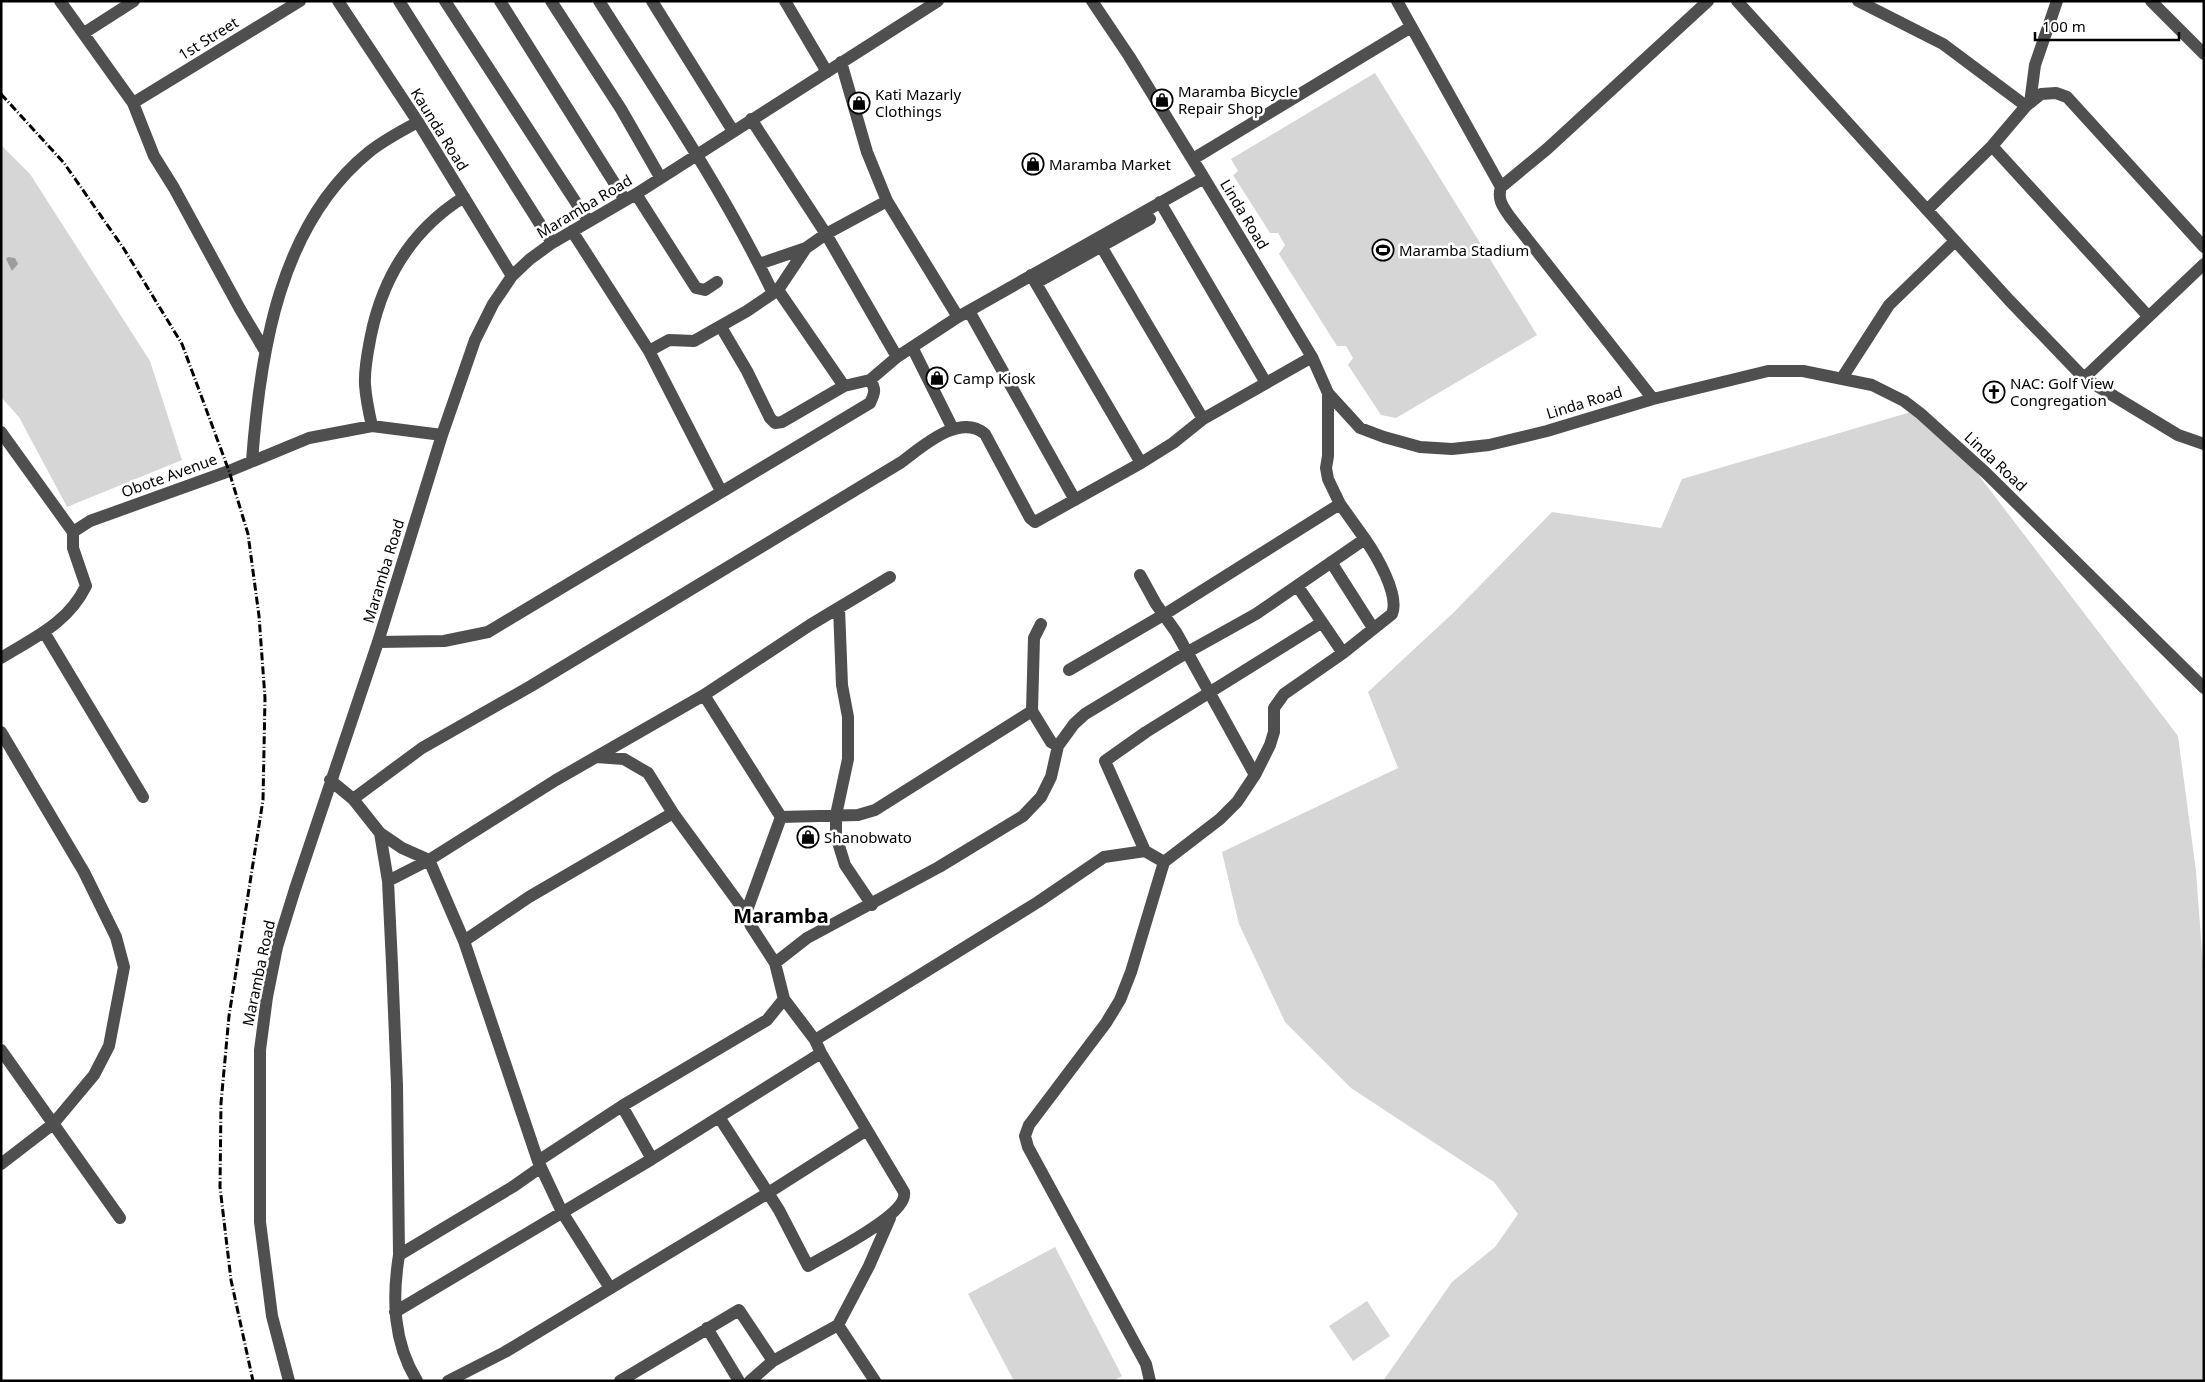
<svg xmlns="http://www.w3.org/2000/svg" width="2205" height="1382" font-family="'Noto Sans',sans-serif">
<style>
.green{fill:#d6d6d6}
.water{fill:#9d9d9d}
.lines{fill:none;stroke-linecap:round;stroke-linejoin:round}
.minor{stroke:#4f4f4f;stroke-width:12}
.rail{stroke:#000;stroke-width:3;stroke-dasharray:8 2.5 1 2.5;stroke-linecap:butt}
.labels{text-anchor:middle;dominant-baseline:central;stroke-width:5;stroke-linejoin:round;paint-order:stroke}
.street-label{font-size:15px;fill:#000;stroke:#fff}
.poi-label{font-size:15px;fill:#000;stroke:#fff;text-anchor:start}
.district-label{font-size:20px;font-weight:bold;fill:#000;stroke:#fff}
</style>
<rect width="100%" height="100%" fill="#fff"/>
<path class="green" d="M1375 73 1537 335 1396 418 1381 415 1348 365 1353 358 1346 346H1337L1279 254 1285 245 1278 233H1270L1233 175 1238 171 1231 159Z
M1 145 30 174 150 361 182 460 67 507 19 417 1 397Z
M1911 412 1951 439 2178 736 2196 871 2204 979V1381H1383L1452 1282 1495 1247 1518 1214 1494 1182 1351 1088 1285 1022 1239 924 1222 852 1398 768 1368 692 1453 613 1552 512 1661 528 1682 479Z
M1055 1247 1122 1376 1113 1381H1014L968 1294Z
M1367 1301 1390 1336 1353 1361 1329 1326Z"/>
<path class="water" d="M8 257 15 258 18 264 12 271 6 259Z"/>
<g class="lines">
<path class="minor" d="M60 1 133 103 154 156 174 188 240 309 265 351
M338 1 418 122 512 276
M399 1 552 243
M445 1 588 221
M500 1 625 200
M551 1 621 109 660 177
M599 1C660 97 724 191 773 293
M652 1 733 131
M785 1 827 72
M1092 1 1129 56 1204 178 1312 357 1328 393 1360 428 1384 437 1420 447 1452 449 1489 445 1547 431 1653 399 1768 371H1803L1872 385 1904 401 1921 414 1986 473 2204 688
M1397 1 1501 187
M1737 1 2009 300 2084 378 2204 264
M1858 1 1943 44 2026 106
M2151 1 2204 54
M84 33 134 1
M841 62 867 152 887 201 958 317
M133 103 300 1
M2030 103 2035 65 2057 1
M751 119 826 234 897 357
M1992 146 2148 316
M1193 159 1411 27
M636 194 696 288 705 290 717 282
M1160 202 1266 383
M1927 210 1992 146 2026 106 2041 94 2056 93 2067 97 2204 247
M572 231 649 351 721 491
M1101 246 1203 419
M759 264 806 248 826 234 887 201
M1031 275 1141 463
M1036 283 1150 219
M778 290 844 386
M969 311 1075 500
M912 347 953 429
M649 351 669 340 694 341 747 311 778 290 806 248
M1842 378 1889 305 1955 241
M2084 378 2178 435 2204 444
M870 380 897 357 958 317 1204 178
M1653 399 1510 217C1503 207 1497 200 1501 187L1547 149 1708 1
M372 426C369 413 366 398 365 385 364 368 368 351 371 335 383 277 413 229 464 197
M1 432 73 532
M252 461C260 353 279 225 369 152 384 140 401 131 418 122
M1331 562 1373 628
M1140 575 1156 604 1176 632 1255 775
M1298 587 1343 653
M839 608 842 685 848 717V759L836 815V836L845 865 872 905
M1041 624 1034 638 1032 711 1051 742 1058 746 1074 724 1085 714 1186 653 1256 614 1365 539 1340 504 1328 479 1326 468 1328 456V393
M44 632 143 797
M378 642 444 641 488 632 870 403C875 393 876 389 870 380L844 386 782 422 775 423 770 418 747 371 721 327
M1 658C35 637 68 623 86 586L73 548V532L90 521 229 471 309 438 372 426 442 435
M1069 670 1165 614 1340 504
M704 695 781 817 858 815 875 810 1032 711
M1 732 84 872 116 937 124 967 109 1046 94 1075 53 1124 1 1164
M596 757 704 695 810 625 890 577
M330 780 353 799 380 833 402 848 429 860 464 941 538 1161 562 1212 610 1288
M353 799 422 748 531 686 900 463C921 448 959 412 985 434L1030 518 1035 522 1141 463 1173 443 1203 419 1312 357
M380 833 388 881 392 964 397 1085 399 1255C392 1299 393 1342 417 1381
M1164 862 1145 851 1105 761 1146 732 1321 623
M388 881 429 860 556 780 596 757 624 759 648 773 673 813 746 913 751 926 775 963 784 999 767 1020 622 1106 538 1161
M746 913 781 817
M464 941 529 897 673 813
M775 963 807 938 939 867 1023 816 1041 797 1051 777 1058 746
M784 999 815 1040
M1 1050 120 1218
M622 1106 652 1159
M719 1117 779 1210 808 1266C827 1254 909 1215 904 1192L821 1053
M399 1255 514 1186 541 1167
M395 1312 652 1159 821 1053 815 1040 1038 902 1104 857 1145 851
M838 1325 869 1266 890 1218
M707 1328 739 1381
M289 1381 272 1316 260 1222V1050L267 997 277 947 295 889 378 642 442 435 475 340 493 304 512 276 530 259 552 243 636 194 938 1
M448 1381 505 1352 768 1193 867 1130
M620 1381 739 1310 773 1361
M750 1381 773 1361 838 1325 875 1381
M1150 1381 1146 1364 1028 1147 1025 1136 1029 1125 1106 1023 1120 1000 1131 972 1164 862 1220 819 1237 802 1255 775 1270 745 1274 732V708L1284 694 1343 653 1392 614C1400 595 1376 555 1365 539"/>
<path class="rail" d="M1 94 64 163 124 249 182 344 229 471 248 534 259 616 265 698 263 800 229 1016 221 1103 220 1187 231 1280 253 1381"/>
</g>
<defs>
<g id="shop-ring" transform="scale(1.125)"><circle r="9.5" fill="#fff" stroke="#000" stroke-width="1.5"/><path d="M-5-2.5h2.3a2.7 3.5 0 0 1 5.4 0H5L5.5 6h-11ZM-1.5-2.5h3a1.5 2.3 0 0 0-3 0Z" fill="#000"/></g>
<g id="stadium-ring" transform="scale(1.125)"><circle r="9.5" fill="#fff" stroke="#000" stroke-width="1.5"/><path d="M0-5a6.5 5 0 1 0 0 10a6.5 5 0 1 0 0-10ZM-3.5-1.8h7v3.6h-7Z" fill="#000"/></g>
<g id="church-ring" transform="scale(1.125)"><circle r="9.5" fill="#fff" stroke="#000" stroke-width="1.5"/><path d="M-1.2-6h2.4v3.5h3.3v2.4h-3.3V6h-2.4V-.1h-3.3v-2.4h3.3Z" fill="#000"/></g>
</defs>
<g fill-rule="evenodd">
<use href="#shop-ring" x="1162" y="100"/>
<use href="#shop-ring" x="859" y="103"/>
<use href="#shop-ring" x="1033" y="164"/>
<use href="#stadium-ring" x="1383" y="250"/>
<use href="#shop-ring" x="937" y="378"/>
<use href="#church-ring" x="1994" y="392"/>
<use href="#shop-ring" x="808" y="837"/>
</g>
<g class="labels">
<g class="street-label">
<text transform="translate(208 38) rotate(-32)">1st Street</text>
<text transform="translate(440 129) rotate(58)">Kaunda Road</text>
<text transform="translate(584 206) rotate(-31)">Maramba Road</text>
<text transform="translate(1245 214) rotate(59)">Linda Road</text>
<text transform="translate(1584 402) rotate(-17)">Linda Road</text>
<text transform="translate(1996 461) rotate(43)">Linda Road</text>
<text transform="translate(169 475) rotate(-20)">Obote Avenue</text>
<text transform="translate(383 571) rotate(-73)">Maramba Road</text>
<text transform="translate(258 973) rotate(-78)">Maramba Road</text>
</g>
<g class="poi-label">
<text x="1178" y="91">Maramba Bicycle<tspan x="1178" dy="17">Repair Shop</tspan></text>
<text x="875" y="94">Kati Mazarly<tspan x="875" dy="17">Clothings</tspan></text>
<text x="1049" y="164">Maramba Market</text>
<text x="1399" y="250">Maramba Stadium</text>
<text x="953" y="378">Camp Kiosk</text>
<text x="2010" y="383">NAC: Golf View<tspan x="2010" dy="17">Congregation</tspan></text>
<text x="824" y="837">Shanobwato</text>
</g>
<g class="district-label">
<text x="781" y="915">Maramba</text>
</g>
</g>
<rect width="2205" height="1382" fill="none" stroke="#000000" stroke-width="5"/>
<path d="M2035 32v8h144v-8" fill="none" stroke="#000000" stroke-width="2.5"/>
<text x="2042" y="32" font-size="15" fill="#000000" stroke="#ffffff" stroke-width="4" paint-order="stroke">100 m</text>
</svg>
